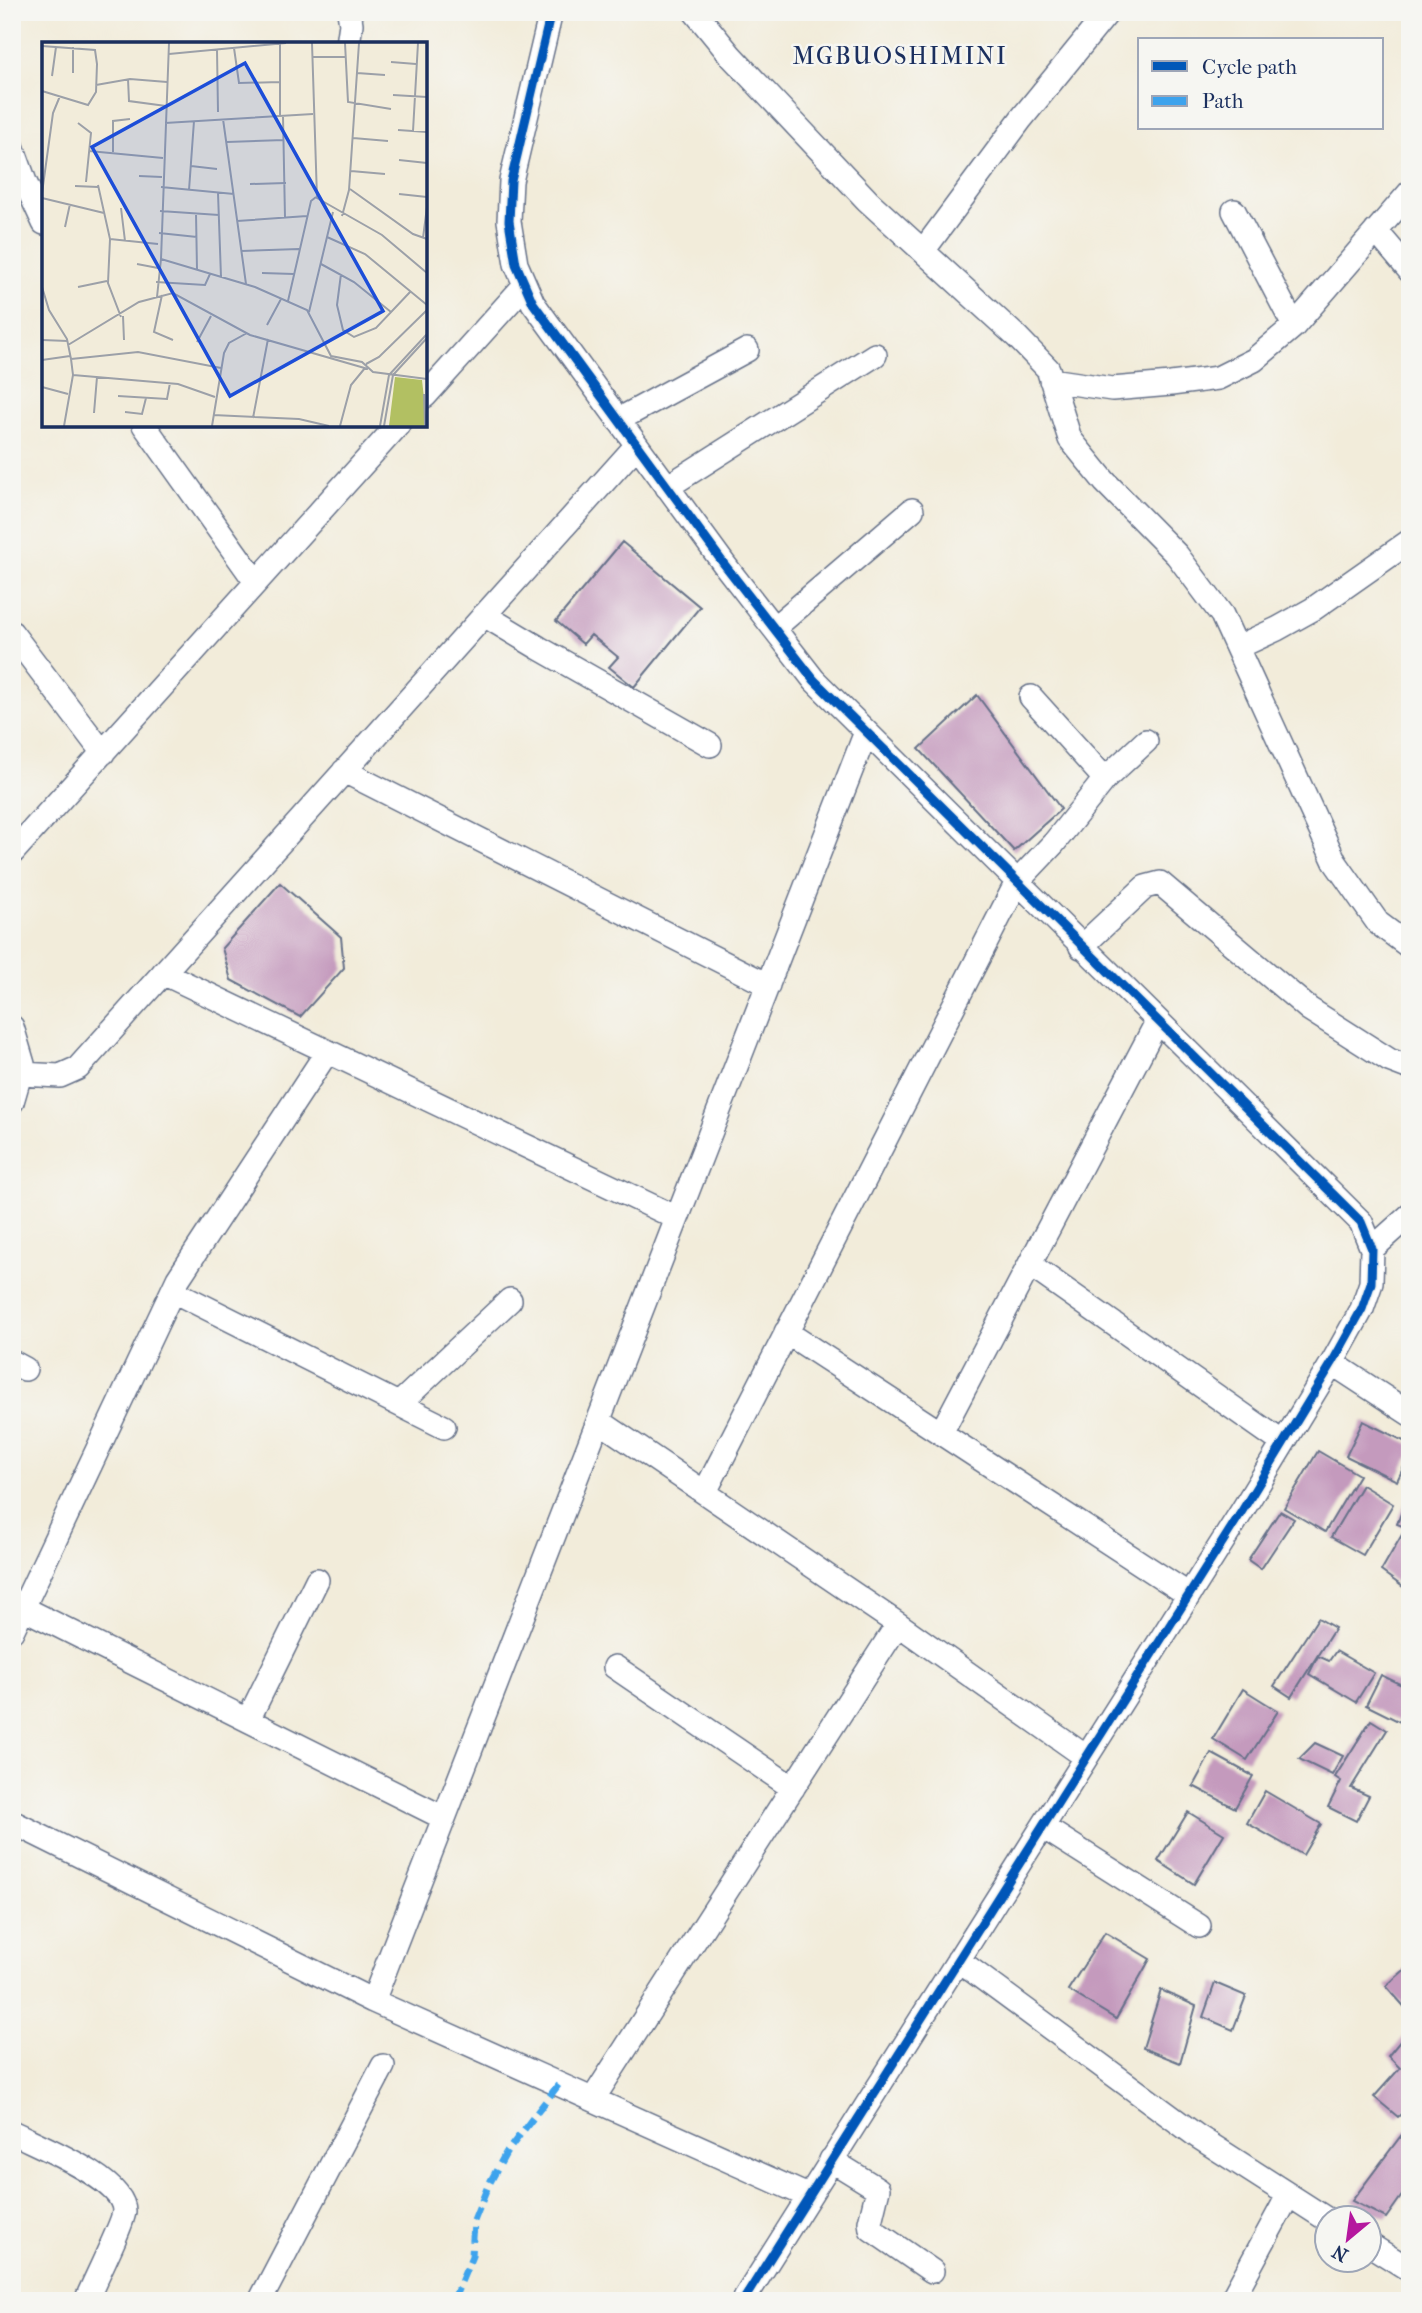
<svg xmlns="http://www.w3.org/2000/svg" width="1422" height="2313" font-family="'IM FELL French Canon',serif">
<style>
.building{fill:#c49abd}
.lines{fill:none;stroke-linecap:round;stroke-linejoin:round}
.minor-casing{stroke:#667189;stroke-width:26}
.minor{stroke:#fff;stroke-width:23}
.quiet{stroke:#3da3ed;stroke-width:7;stroke-dasharray:14 7;stroke-linecap:butt}
.cycleway-casing{stroke:#f6f6f2;stroke-width:13}
.cycleway{stroke:#0057b8;stroke-width:9}
.labels{text-anchor:middle;dominant-baseline:central;stroke-width:5;stroke-linejoin:round;paint-order:stroke}
.quarter-label{font-size:24px;letter-spacing:2px;fill:#1b2f5e;stroke:#f6f6f2}
.inset-road{fill:none;stroke:#9ca0a8;stroke-width:2}
.view{fill:#1d4ed8;fill-opacity:0.15;stroke:#1d4ed8;stroke-width:3.5}
.inset-edge{fill:none;stroke:#1b2f5e;stroke-width:3.5}
</style>
<rect width="100%" height="100%" fill="#f6f6f2"/>
<filter id="ink" filterUnits="userSpaceOnUse"><feTurbulence type="fractalNoise" baseFrequency=".0143" numOctaves="2"/><feDisplacementMap in="SourceGraphic" scale="14" xChannelSelector="R" yChannelSelector="G"/><feConvolveMatrix kernelMatrix="1 2 1 2 8 2 1 2 1" color-interpolation-filters="sRGB"/></filter>
<filter id="wash" filterUnits="userSpaceOnUse"><feTurbulence type="fractalNoise" baseFrequency=".00686" numOctaves="4" result="noise"/><feDisplacementMap in="SourceGraphic" scale="28" xChannelSelector="R" yChannelSelector="G"/><feGaussianBlur stdDeviation="1.57" result="paint"/><feColorMatrix in="noise" values="0 0 0 0 0 0 0 0 0 0 0 0 0 0 0 0 0 1.4 0 .05"/><feComposite in="paint" operator="in"/></filter>
<g filter="url(#wash)">
<rect width="100%" height="100%" fill="#f2ecda"/>
<g id="blocks">
<path class="building" d="M622 542 700 607 634 687 609 667 618 657 591 635 583 644 556 621Z
M977 695 1061 809 1014 851 919 749Z
M280 883 341 937 344 968 300 1017 231 980 222 948Z
M1363 1421 1410 1444V1454L1397 1481 1346 1456Z
M1318 1451 1359 1475 1325 1532 1284 1508Z
M1362 1485 1393 1504 1363 1555 1331 1537Z
M1410 1490V1529L1397 1524Z
M1280 1511 1294 1519 1261 1569 1248 1560Z
M1403 1533 1410 1538V1592L1381 1571Z
M1318 1618 1335 1628 1291 1697 1274 1686Z
M1336 1651 1374 1673 1356 1702 1309 1674 1318 1656 1329 1661Z
M1381 1675 1410 1689V1727L1366 1705Z
M1243 1689 1278 1711 1247 1760 1213 1739Z
M1371 1720 1387 1730 1351 1788 1369 1796 1356 1821 1328 1807 1341 1781 1335 1777Z
M1315 1743 1343 1756 1332 1775 1299 1759Z
M1211 1753 1253 1776 1235 1808 1193 1786Z
M1265 1791 1321 1824 1303 1855 1247 1823Z
M1188 1812 1224 1834 1194 1884 1158 1861Z
M1105 1932 1150 1959 1116 2019 1068 1990Z
M1410 1965V2013L1386 1986Z
M1215 1983 1246 1996 1233 2030 1203 2017Z
M1161 1990 1196 2006 1180 2063 1143 2048Z
M1406 2034 1410 2036V2105L1398 2117 1374 2097 1400 2068 1388 2056Z
M1406 2129 1410 2131V2184L1386 2218 1352 2201Z"/>
</g>
</g>
<g filter="url(#ink)">
<use href="#blocks" fill-opacity="0" stroke="#667189" stroke-width="2"/>
<g class="lines">
<g class="minor-casing">
<path id="minor" d="M551 12 511 181 509 221 516 264 533 303 724 564 814 680 1361 1222 1372 1249 1371 1283 1362 1309 1332 1363 1242 1511 743 2301
M695 12 731 56 868 201 1017 337 1048 369 1070 439 1105 482 1177 555 1222 615 1335 862 1378 923 1410 947
M348 44 351 24 349 12
M12 146 25 182 44 223
M1234 211 1294 326
M1376 231 1410 271
M923 251 1021 119 1108 12
M1051 380 1112 389 1171 384 1218 378 1254 360 1294 326 1410 192
M425 396 525 285
M618 420 747 350
M144 425 256 582
M667 487 875 355
M484 615 539 648 710 745
M774 628 912 510
M12 633 103 753
M1238 647 1277 629 1313 609 1410 541
M1031 697 1105 779
M344 771 768 985
M12 853 398 425
M1081 947 1145 887 1160 883 1309 1009 1389 1060 1410 1068
M163 973 677 1218
M12 1027 23 1064 12 1102
M20 1074 60 1076 78 1068 637 445
M1372 1249 1410 1215
M1030 1265 1283 1443
M173 1291 444 1427
M786 1332 1189 1595
M12 1362 25 1369
M1332 1363 1410 1414
M399 1404 510 1300
M599 1421 898 1624 1086 1757
M941 1433 1157 1022
M705 1492 1017 882 1054 843 1105 779 1146 741
M23 1608 444 1818
M12 1631 178 1279 327 1052
M615 1667 793 1788
M248 1720 317 1580
M12 1822 373 2001 808 2196
M1043 1827 1199 1926
M958 1960 1197 2136 1328 2220
M373 2001 866 732
M593 2099 898 1624
M12 2132C39 2146 124 2179 124 2211 124 2222 92 2286 86 2301
M831 2160 878 2189 870 2222 871 2229 932 2271
M1370 2245 1410 2270
M260 2301 383 2066
M1231 2301 1288 2196"/>
</g>
<use href="#minor" class="minor"/>
<path class="quiet" d="M453 2301 472 2256 474 2221 488 2186 506 2153 559 2084"/>
<g class="cycleway-casing">
<path id="cycleway" d="M551 12 511 181 509 221 516 264 533 303 724 564 814 680 1361 1222 1372 1249 1371 1283 1362 1309 1332 1363 1242 1511 743 2301"/>
</g>
<use href="#cycleway" class="cycleway"/>
</g>
</g>
<g class="labels">
<g class="quarter-label">
<text x="900" y="56">MGBUOSHIMINI</text>
</g>
</g>
<g transform="translate(42 42)">
<rect width="385" height="385" fill="#f2ecda"/>
<path d="M353 335 380 338 385 384H347Z" fill="#b2c062"/>
<path class="inset-road" d="M127 1 119 217 213 245 265 268 289 314 320 320 331 330 385 337M270 1 275 156 340 193 385 231M303 1 306 60 349 67M238 2V73M0 4 53 8 55 22 54 50 46 63 0 49M31 5V31M192 6 197 41 238 40M175 8 176 70M127 12 244 1M271 15H303M349 20 374 22M315 31 343 33M10 34 14 5M86 37 87 59 124 64M54 43 88 37 125 40M351 53 385 55M241 74 243 176M181 77 204 242M36 81 49 91 44 140M123 81 271 72M356 88 385 90M371 89 376 1M311 96 346 99M185 100 242 98M47 109 121 116M71 110V79L88 77M357 118 385 121M149 124 175 127M309 129 343 132M97 134 120 135M208 142 244 141M56 143 68 197 66 241 79 275M33 144 56 145M119 145 192 152M308 147 371 192 385 197M147 148 152 79M0 151 11 71 18 54M176 151 179 235M357 152 385 155M0 156 62 171M79 166 83 199M118 169 177 173M154 171 155 228M300 174 307 148 317 1M195 179 265 174M23 185 28 162M117 191 155 195M285 195 323 212 385 263M381 196 385 165M68 197 116 202M199 209 257 207M95 222 116 226M279 222 312 240 349 270M220 231 252 232M299 232 295 263 301 288 312 295 334 286 369 249M114 240 163 243 168 232M0 245 7 268 25 297 29 317 31 333 22 384M36 245 65 239M120 253 112 290 131 298M115 255 119 217M246 259 269 159 274 155M267 270 291 170M81 274 82 298M225 283 239 257M0 298 26 299M155 300 169 274M26 303 97 260 131 251 208 293 326 327M29 317 96 310 179 326M0 318 28 314M324 322 337 315 385 268M31 333 136 342 173 355M0 345 26 352M382 352 383 384M76 354 125 357 128 341M83 370 100 372 104 356M52 371 55 335M171 373 257 377 287 384M211 376 226 297M170 384 182 311 187 301 205 291M298 384 309 343 323 326M338 384 347 333 385 292M342 384 351 333 385 296"/>
<path class="view" d="M203 21 341 269 188 354 50 105Z"/>
<rect width="385" height="385" class="inset-edge"/>
</g>
<rect width="1422" height="2313" fill="none" stroke="#f6f6f2" stroke-width="42"/>
<rect x="1138" y="38" width="245" height="91" fill="#f6f6f2" stroke="#9ea6b7" stroke-width="2"/>
<rect x="1152" y="61" width="35" height="10" fill="#0057b8" stroke="#9ea6b7" stroke-width="2"/>
<text x="1202" y="74" font-size="21" fill="#1b2f5e">Cycle path</text>
<rect x="1152" y="96" width="35" height="10" fill="#3da3ed" stroke="#9ea6b7" stroke-width="2"/>
<text x="1202" y="108" font-size="21" fill="#1b2f5e">Path</text>
<g transform="translate(1348 2239) rotate(209)"><circle r="33" fill="#f6f6f2" stroke="#9ea6b7" stroke-width="2"/>
<path d="M0-5L12 26L0 18L-12 26Z" fill="#b5179e"/>
<text y="-10" font-size="19" font-weight="bold" text-anchor="middle" fill="#1b2f5e">N</text>
</g>
</svg>
